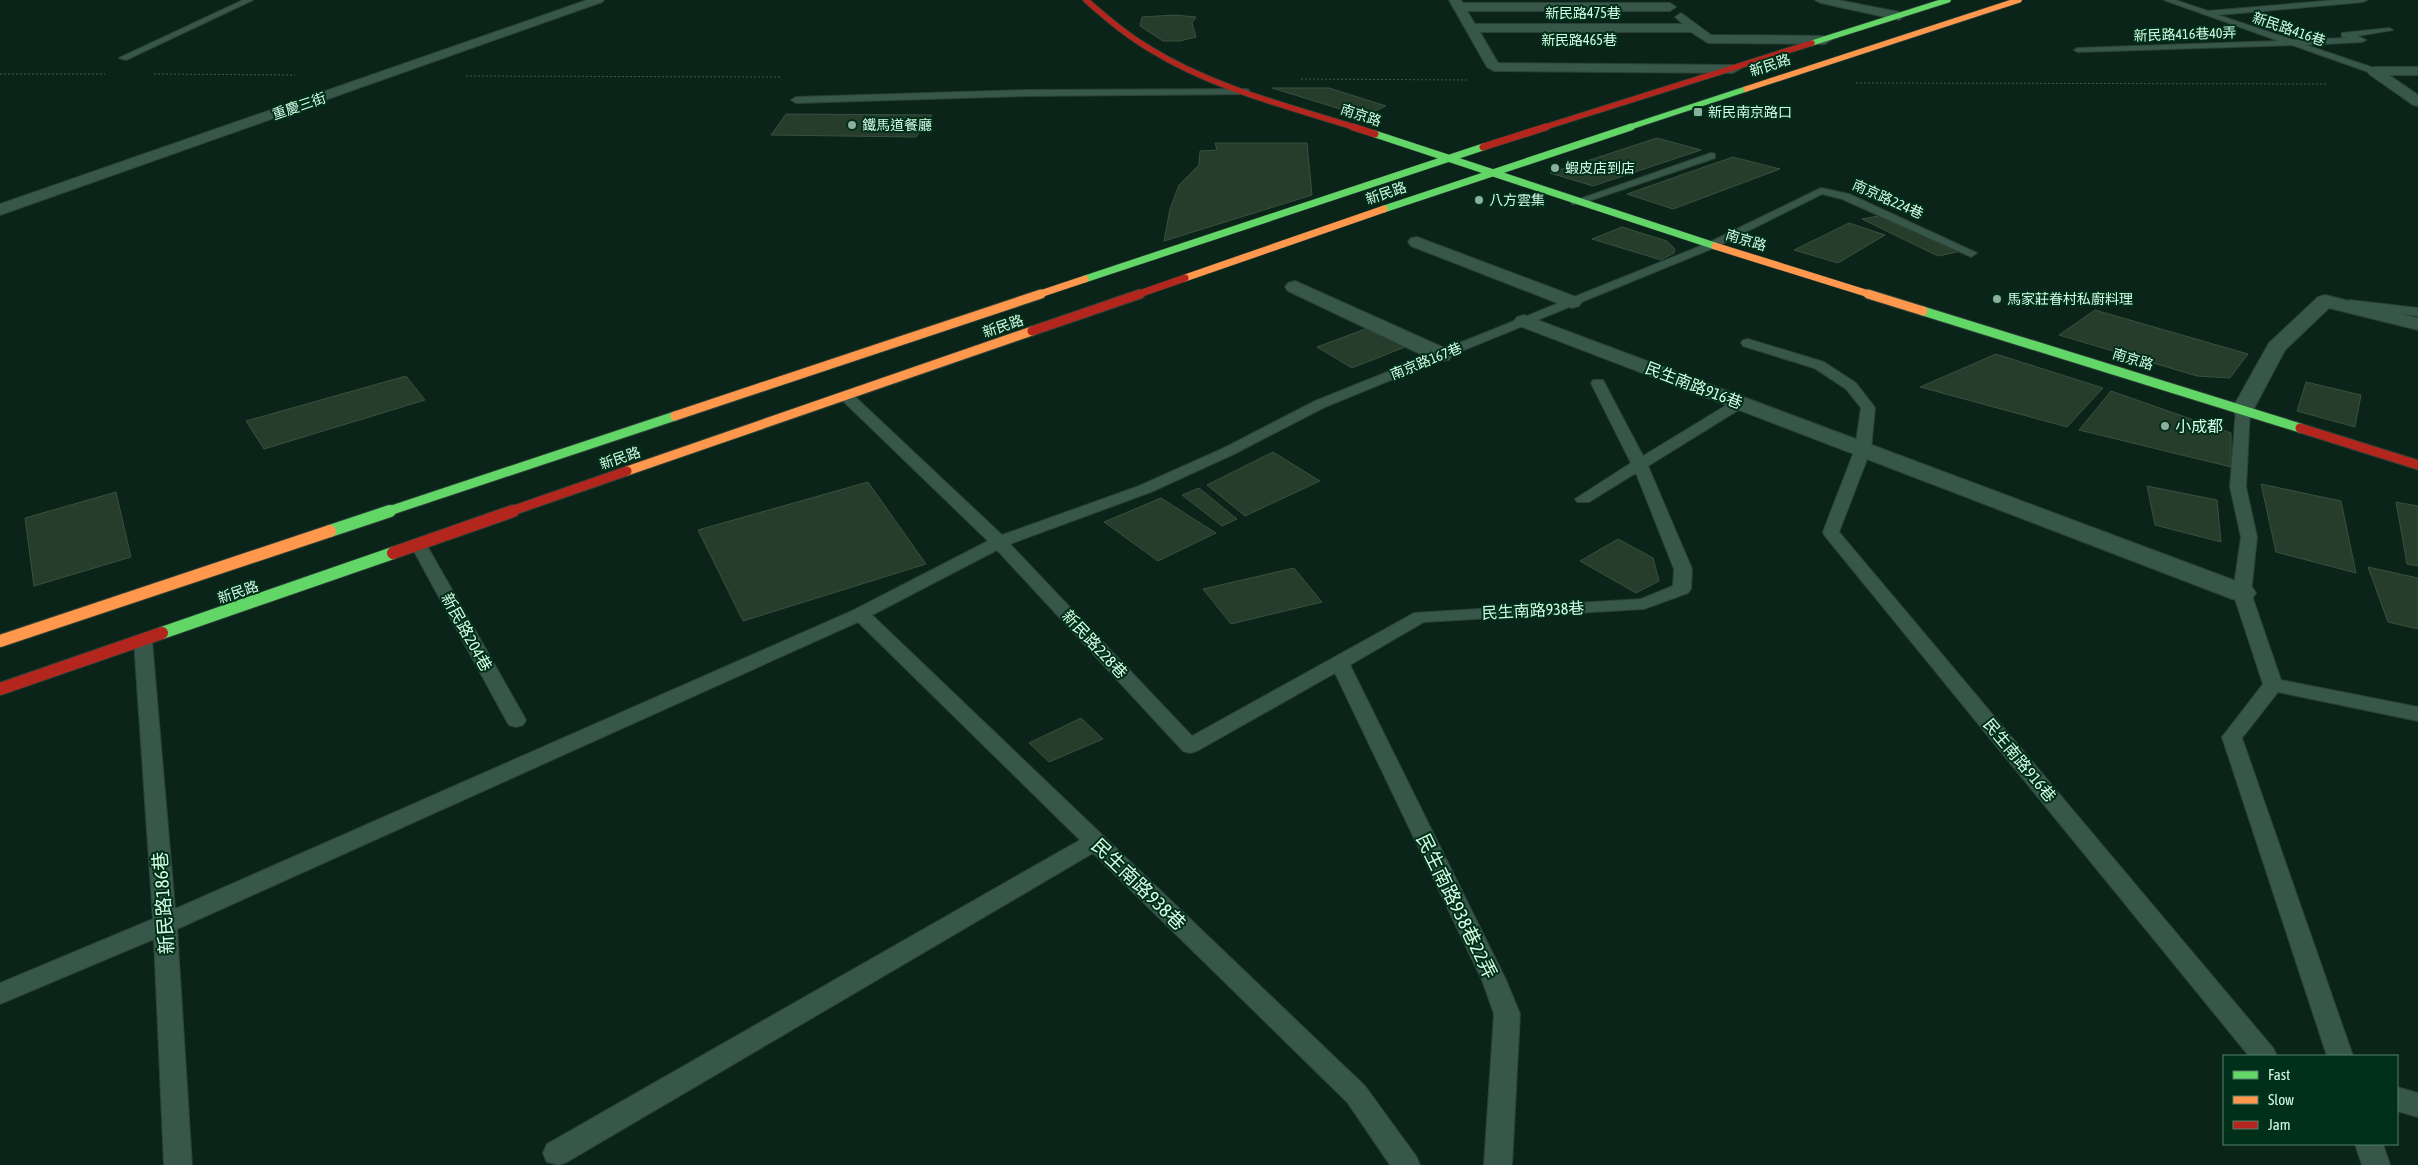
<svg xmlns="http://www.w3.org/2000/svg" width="2418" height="1165" font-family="'Asap Condensed','Noto Sans TC',sans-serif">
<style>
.building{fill:#273d2b;stroke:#3a503e}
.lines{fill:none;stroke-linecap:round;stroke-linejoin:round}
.lane-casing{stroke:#2d4136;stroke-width:2}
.street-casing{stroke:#2d4136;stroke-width:2}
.fast-far3-casing{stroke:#2d4136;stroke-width:7}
.fast-far2-casing{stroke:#2d4136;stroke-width:8}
.fast-far1-casing{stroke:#2d4136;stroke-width:11}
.fast-casing{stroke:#2d4136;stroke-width:14}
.slow-far3-casing{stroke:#2d4136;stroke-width:7}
.slow-far2-casing{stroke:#2d4136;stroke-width:8}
.slow-far1-casing{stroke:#2d4136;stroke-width:11}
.slow-casing{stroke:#2d4136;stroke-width:14}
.jam-far3-casing{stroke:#2d4136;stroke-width:7}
.jam-far2-casing{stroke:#2d4136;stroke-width:8}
.jam-far1-casing{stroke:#2d4136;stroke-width:11}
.jam-casing{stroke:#2d4136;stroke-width:14}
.path{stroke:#405a4f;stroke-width:1;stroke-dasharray:2 2;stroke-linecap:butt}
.lane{fill:#365749;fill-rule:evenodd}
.street{fill:#365749;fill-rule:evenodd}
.fast-far3{stroke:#63d668;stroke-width:5.5}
.fast-far2{stroke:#63d668;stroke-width:7}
.fast-far1{stroke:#63d668;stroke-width:9}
.fast{stroke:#63d668;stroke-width:12}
.slow-far3{stroke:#ff974d;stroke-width:5.5}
.slow-far2{stroke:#ff974d;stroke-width:7}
.slow-far1{stroke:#ff974d;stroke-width:9}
.slow{stroke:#ff974d;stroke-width:12}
.jam-far3{stroke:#b3261e;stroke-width:5.5}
.jam-far2{stroke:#b3261e;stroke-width:7}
.jam-far1{stroke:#b3261e;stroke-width:9}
.jam{stroke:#b3261e;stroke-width:12}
.poi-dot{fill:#8db09c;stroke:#002f1a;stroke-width:2}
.labels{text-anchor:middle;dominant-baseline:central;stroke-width:4;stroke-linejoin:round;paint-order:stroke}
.far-street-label{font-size:14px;fill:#d4fce3;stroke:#002f1a}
.far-poi-label{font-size:14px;fill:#d4fce3;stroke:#002f1a;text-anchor:start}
.street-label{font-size:16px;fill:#d4fce3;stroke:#002f1a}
.poi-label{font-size:16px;fill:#d4fce3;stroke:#002f1a;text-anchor:start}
.near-street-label{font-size:19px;fill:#d4fce3;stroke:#002f1a}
</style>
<rect width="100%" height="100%" fill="#0a2419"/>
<path class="building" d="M1175 15 1196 17 1192 23 1196 37 1180 41H1163L1140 26 1142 17Z
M1272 88H1329L1386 106 1363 116Z
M786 114 932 115 916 137 771 135Z
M1657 138 1701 150 1593 186 1550 173Z
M1215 143H1307L1312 195 1164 241 1170 209 1179 185 1199 165 1200 151 1217 150Z
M1733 157 1780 169 1673 209 1627 194Z
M1890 214 1967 250 1938 256 1862 219Z
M1849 223 1885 235 1838 263 1794 250Z
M1622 227 1667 241 1675 249 1674 253 1661 260 1592 239Z
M2095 310 2248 354 2230 378 2197 376 2059 335Z
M1368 328 1410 345 1352 368 1317 347Z
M1996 354 2103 388 2067 427 1920 387Z
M406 376 425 400 264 449 246 421Z
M2306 382 2361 395 2355 427 2297 411Z
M2111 391 2231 433V467L2079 430Z
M1273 452 1320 481 1245 516 1207 485Z
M868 482 926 564 743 621 698 530Z
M2261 484 2341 501 2356 573 2276 552Z
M2147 486 2217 500 2221 542 2155 525Z
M1199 488 1237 519 1222 526 1182 495Z
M116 492 131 557 34 586 25 518Z
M1161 498 1216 533 1158 561 1104 522Z
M2396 502 2418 506V566L2407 564Z
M1618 539 1653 558 1659 581 1636 593 1580 561Z
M2368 567 2418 578V629L2388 622Z
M1294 568 1322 602 1231 624 1203 589Z
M1081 718 1103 739 1049 762 1029 743Z"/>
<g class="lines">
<g class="lane-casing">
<path id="lane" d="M243 0H253L126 60 119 58Z
M2164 0H2175L2208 11 2337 0H2367L2363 2 2218 15 2293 40 2347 38 2342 37V33L2389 28 2393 30 2357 36 2366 40 2362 42 2306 45 2377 69V73L2374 74 2292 45 2078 52 2074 50 2078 48 2279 41Z
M1246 89 1249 90V94L1028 96 796 103 791 100 796 97 1028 90Z
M1711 153 1715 154V158L1580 204H1572L1571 202Z
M1821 188 1849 194 1977 253 1971 257 1967 255 1842 199 1822 194 1716 247 1325 407 1234 454 1151 492 1010 544 1192 736 1414 613 1641 599 1673 586 1674 569 1636 473 1589 502H1577L1575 499 1631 463 1591 383 1593 380H1603L1643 456 1735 400H1745L1747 403 1745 406 1648 466 1692 569 1691 589 1688 593 1644 609 1424 622 1350 665 1506 980 1520 1014 1512 1165H1484L1494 1014 1482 980 1335 673 1197 751 1190 753 1183 751 997 550 872 615 1365 1086 1416 1156 1420 1165H1390L1347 1102 1093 853 567 1162 559 1165 547 1162 543 1153 547 1144 1080 840 858 622 177 929 192 1165H164L154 939 0 1004V983L153 919 134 641 136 637 143 635 150 637 152 641 175 909 854 610 988 541 841 399 839 396 841 393H851L1002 535 1139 486 1224 448 1315 401 1708 243Z
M2349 300 2418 308V316L2345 307 2343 304Z
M1748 339 1824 362 1856 383 1873 405 1875 408 1871 449 1839 532 2273 1048 2277 1056H2249L1825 536 1823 532 1855 449 1861 408 1846 389 1814 368 1743 346 1741 343 1743 340Z
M2243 405 2250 409 2246 487 2257 537 2251 593 2281 680 2418 707V721L2278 692 2242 738 2353 1056H2327L2222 737 2263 684 2233 593 2241 537 2230 487 2236 409Z
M418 539 424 540 426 544 526 720 523 725 516 727 509 725 506 720 410 544 412 540Z
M2397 1087 2418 1093V1117L2397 1111Z
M2355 1144H2383L2390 1165H2362Z"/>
</g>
<g class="street-casing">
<path id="street" d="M587 0H604L602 2 0 215V204Z
M1449 0H1461L1463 3H1670L1676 7 1670 11H1467L1475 24H1683L1675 17 1681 13 1711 35 1825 36 1831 40 1825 44 1708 43 1691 32H1480L1498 63 1733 65 1740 69 1733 73 1494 71 1487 67Z
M1815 0H1838L1899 12 1905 16 1899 20 1821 3Z
M2374 67H2418V75H2389L2418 95V106L2413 105 2369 74 2367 71Z
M1417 237 1579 298 1582 302 1579 306 1572 308 1565 306 1411 246 1408 242 1411 238Z
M1295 281 1449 350 1452 355 1449 360 1441 361 1433 360 1288 291 1285 287 1288 283Z
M2325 295 2418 318V330L2329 308 2285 350 2251 414 2243 416 2235 414 2232 409 2269 343 2318 297Z
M1524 315 2252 587 2256 593 2252 599 2242 601 2232 599 1517 325 1514 321 1517 317Z"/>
</g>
<g class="fast-far3-casing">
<path id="fast-far3" d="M1812 43 1948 0
M1627 128 1746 89"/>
</g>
<g class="fast-far2-casing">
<path id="fast-far2" d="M1375 134 1715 246
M1384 209 1631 127
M1085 279 1483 147"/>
</g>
<g class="fast-far1-casing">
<path id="fast-far1" d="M1923 311 2300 428
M386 512 675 416"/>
</g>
<g class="fast-casing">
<path id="fast" d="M330 531 390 511
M162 633 393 553"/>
</g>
<g class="slow-far3-casing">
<path id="slow-far3" d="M1746 89 2019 0"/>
</g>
<g class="slow-far2-casing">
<path id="slow-far2" d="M1715 246 1872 295
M1185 278 1384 209
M1037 295 1085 279"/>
</g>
<g class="slow-far1-casing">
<path id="slow-far1" d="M1868 294 1923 311
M675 416 1041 294
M627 471 1032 331"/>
</g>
<g class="slow-casing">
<path id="slow" d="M0 641 330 531"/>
</g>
<g class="jam-far3-casing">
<path id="jam-far3" d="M1086 0C1106 18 1126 35 1150 49 1213 88 1287 106 1357 128
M1542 128 1812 43"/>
</g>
<g class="jam-far2-casing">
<path id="jam-far2" d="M1353 127 1375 134
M1483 147 1546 127
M1136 295 1185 278"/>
</g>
<g class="jam-far1-casing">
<path id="jam-far1" d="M1032 331 1140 294
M2300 428 2418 465
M509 512 627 471"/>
</g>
<g class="jam-casing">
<path id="jam" d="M393 553 513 511
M0 689 162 633"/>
</g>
<path class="path" d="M0 74H105
M154 74 295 75
M466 76 782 77
M1301 79 1467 80
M1856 83 2327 84"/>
<use href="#lane" class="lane"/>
<use href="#street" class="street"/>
<use href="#fast-far3" class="fast-far3"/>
<use href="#fast-far2" class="fast-far2"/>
<use href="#fast-far1" class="fast-far1"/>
<use href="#fast" class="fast"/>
<use href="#slow-far3" class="slow-far3"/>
<use href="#slow-far2" class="slow-far2"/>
<use href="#slow-far1" class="slow-far1"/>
<use href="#slow" class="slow"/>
<use href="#jam-far3" class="jam-far3"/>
<use href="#jam-far2" class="jam-far2"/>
<use href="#jam-far1" class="jam-far1"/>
<use href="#jam" class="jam"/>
</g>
<g class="poi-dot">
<rect x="1693" y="107" width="10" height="10" rx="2.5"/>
<circle cx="852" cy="125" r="5"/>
<circle cx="1555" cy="168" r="5"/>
<circle cx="1479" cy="200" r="5"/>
<circle cx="1997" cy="299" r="5"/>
<circle cx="2165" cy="426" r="5"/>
</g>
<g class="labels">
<g class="far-street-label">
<text x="1583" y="13">新民路475巷</text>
<text transform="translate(2289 29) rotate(19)">新民路416巷</text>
<text transform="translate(2185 34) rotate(-2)">新民路416巷40弄</text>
<text x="1579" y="40">新民路465巷</text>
<text transform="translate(1770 65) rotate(-18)">新民路</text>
<text transform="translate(299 106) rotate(-19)">重慶三街</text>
<text transform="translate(1361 115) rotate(18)">南京路</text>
<text transform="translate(1386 193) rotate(-19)">新民路</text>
<text transform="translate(1888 199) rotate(24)">南京路224巷</text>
<text transform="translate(1746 240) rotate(17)">南京路</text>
<text transform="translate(1003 326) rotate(-19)">新民路</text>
<text transform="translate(2133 359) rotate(17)">南京路</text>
<text transform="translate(1426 361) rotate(-22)">南京路167巷</text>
<text transform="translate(620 458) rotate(-19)">新民路</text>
<text transform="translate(238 592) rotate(-19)">新民路</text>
</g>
<g class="far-poi-label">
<text x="1708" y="112">新民南京路口</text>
<text x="862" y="125">鐵馬道餐廳</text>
<text x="1565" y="168">蝦皮店到店</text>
<text x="1489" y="200">八方雲集</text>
<text x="2007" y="299">馬家莊眷村私廚料理</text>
</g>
<g class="street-label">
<text transform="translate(1694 385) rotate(21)">民生南路916巷</text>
<text transform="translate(1533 610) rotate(-3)">民生南路938巷</text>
<text transform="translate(467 632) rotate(61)">新民路204巷</text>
<text transform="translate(1095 644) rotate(47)">新民路228巷</text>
<text transform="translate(2020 760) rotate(50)">民生南路916巷</text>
</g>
<g class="poi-label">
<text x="2175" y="426">小成都</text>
</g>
<g class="near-street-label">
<text transform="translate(1139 884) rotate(44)">民生南路938巷</text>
<text transform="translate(163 903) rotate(-94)">新民路186巷</text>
<text transform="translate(1457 906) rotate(64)">民生南路938巷22弄</text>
</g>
</g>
<rect x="2223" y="1055" width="175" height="90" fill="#002f1a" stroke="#55816a"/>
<rect x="2233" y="1071" width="25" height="8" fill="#63d668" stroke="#55816a"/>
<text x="2268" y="1080" font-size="15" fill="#d4fce3">Fast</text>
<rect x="2233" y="1096" width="25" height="8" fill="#ff974d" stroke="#55816a"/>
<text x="2268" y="1105" font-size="15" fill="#d4fce3">Slow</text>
<rect x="2233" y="1121" width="25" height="8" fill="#b3261e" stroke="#55816a"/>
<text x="2268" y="1130" font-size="15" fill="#d4fce3">Jam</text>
</svg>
